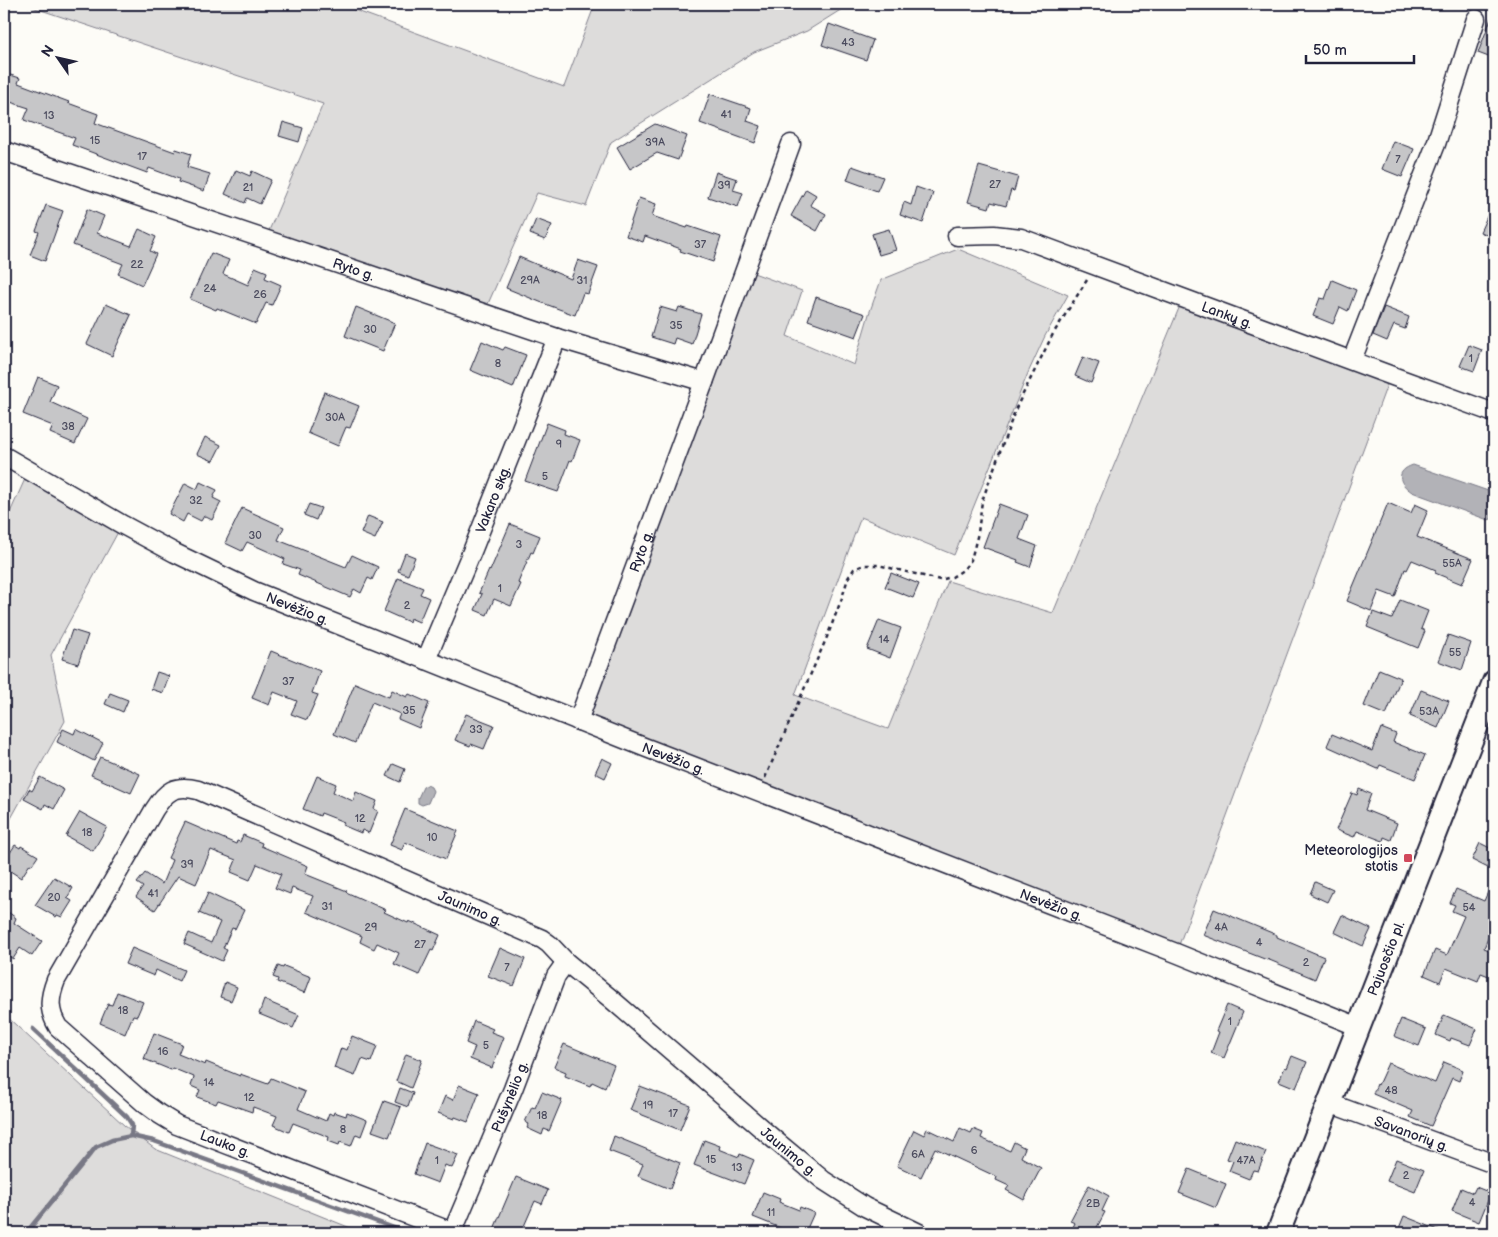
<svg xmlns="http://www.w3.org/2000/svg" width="1498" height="1237" font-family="'Balsamiq Sans',sans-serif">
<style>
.green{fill:#dddcdb;stroke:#807f8b}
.water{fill:#b2b2b7;stroke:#787885}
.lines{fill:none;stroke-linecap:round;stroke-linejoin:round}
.stream{stroke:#787885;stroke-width:4.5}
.building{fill:#c6c6c8;stroke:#22223b}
.minor-casing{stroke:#22223b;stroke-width:21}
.major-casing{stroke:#22223b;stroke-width:26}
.path{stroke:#22223b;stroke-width:2.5;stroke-dasharray:4 4;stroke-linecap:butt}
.minor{stroke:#fdfcf7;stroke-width:18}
.major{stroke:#fdfcf7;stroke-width:22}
.poi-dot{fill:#d1495b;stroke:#fdfcf7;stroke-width:2}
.labels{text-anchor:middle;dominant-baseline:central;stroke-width:4;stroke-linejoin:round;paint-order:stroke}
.number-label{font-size:11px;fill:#4b4b5e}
.street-label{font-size:14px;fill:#22223b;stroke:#fdfcf7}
.poi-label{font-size:14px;fill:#22223b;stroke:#fdfcf7;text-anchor:end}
</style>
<rect width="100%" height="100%" fill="#fdfcf7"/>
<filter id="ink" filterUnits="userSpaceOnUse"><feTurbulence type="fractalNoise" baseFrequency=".02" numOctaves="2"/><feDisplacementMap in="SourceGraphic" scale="10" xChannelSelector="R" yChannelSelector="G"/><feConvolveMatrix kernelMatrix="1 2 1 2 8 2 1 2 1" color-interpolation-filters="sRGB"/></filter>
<g filter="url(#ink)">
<path class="green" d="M23 4H338L564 87 595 4H850L807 31 754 52 611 142 586 206 537 193 487 306 268 233 323 104Z
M958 249 1068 295 1045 336 1028 373 954 555 861 517 795 695 888 729 948 581 1053 613 1184 296 1388 382 1176 953 644 741 586 713 751 272 802 291 787 336 854 365 869 314 881 280Z
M25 479 118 532 51 655 65 721 4 831V526Z
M4 1014 125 1126 155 1149 363 1233H4Z"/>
<path class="water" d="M1413 465 1494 493V518L1488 520 1412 492C1398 483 1395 471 1413 465Z
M427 785 431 787 433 791 428 803 422 805 418 803V798L423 787Z"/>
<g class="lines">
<path class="stream" d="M33 1029 127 1117 132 1125 131 1136
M26 1233 96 1147 112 1140 131 1136 154 1141 408 1233"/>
</g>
<path class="building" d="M1493 13H1494V59L1478 53Z
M829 24 873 40 866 60 822 45Z
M4 73 20 78 18 83 69 102 68 103 98 114 95 123 175 152 176 149 191 154 187 167 210 174 204 191 178 182 179 179 149 168 147 173 72 145 75 138 24 120 29 108 4 100Z
M710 94 751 108 747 121 761 126 755 143 700 123Z
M283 122 303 128 299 142 279 136Z
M655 124 687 136 678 160 657 153 630 169 617 147Z
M1393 141 1414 149 1402 177 1382 169Z
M852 166 883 177 877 191 847 180Z
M979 166 1018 177 1014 191 1011 190 1006 206 991 202 989 208 968 202Z
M236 170 250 176 252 171 271 180 260 204 247 198 245 203 225 194Z
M716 172 737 179 733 190 743 193 738 207 708 197Z
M916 187 933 193 923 223 900 215 904 202 911 205Z
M806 189 816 195 810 205 826 214 817 231 791 216Z
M639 198 656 204 652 216 687 228 688 226 721 237 713 262 680 251 681 249 645 236 643 242 626 236Z
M1494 201V238L1480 232Z
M46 205 63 211 45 261 30 255 39 232 36 231Z
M87 209 104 216 97 233 131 246 139 229 156 237 150 251 156 254 142 285 118 274 123 264 73 245Z
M536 219 552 225 545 240 530 234Z
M889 229 896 250 879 255 872 234Z
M211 253 229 260 223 274 248 285 255 267 267 272 265 278 281 285 272 305 266 303 256 324 217 308 216 310 190 299Z
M519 257 571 279 578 260 598 267 588 294 583 293 575 315 540 302 506 288Z
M1332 280 1356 290 1348 311 1340 307 1333 324 1313 316 1320 298 1325 299Z
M816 297 865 314 856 337 808 320Z
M106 304 131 315 112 356 87 344Z
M356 307 395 323 383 351 345 336Z
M660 307 677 312 679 307 701 314 692 344 675 338 673 344 651 337Z
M1384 307 1409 317 1405 329 1394 325 1387 341 1373 335Z
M482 341 503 350 505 347 526 355 513 388 470 370Z
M1469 345 1482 350 1474 371 1460 366Z
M1083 357 1099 363 1091 383 1075 376Z
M38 377 57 385 50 402 87 419 75 444 50 433 53 426 23 414Z
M324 392 359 406 350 428 346 427 338 446 308 433Z
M547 423 565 430 564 434 580 440 572 461 570 460 558 492 525 481Z
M205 437 221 445 213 461 197 454Z
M200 482 217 490 213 498 221 502 212 520 204 516 201 521 187 514 183 522 169 514 185 483 197 489Z
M1388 503 1411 513 1415 504 1428 510 1417 537 1473 559 1462 584 1435 573 1436 570 1412 560 1407 570 1405 569 1395 597 1379 591 1371 611 1347 601Z
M309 504 321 508 316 520 304 515Z
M999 504 1028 515 1019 539 1037 546 1030 567 1017 562 1018 560 983 547Z
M242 508 284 527 278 540 346 567 352 555 378 567 372 580 368 578 361 593 354 589 350 597 298 575 300 570 283 564 285 559 247 542 242 551 225 543Z
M368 516 383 522 375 539 361 533Z
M510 524 540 536 533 553 531 552 518 583 521 584 511 606 494 599 487 615 475 610 482 594 479 593 489 570 490 571Z
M405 553 415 557 408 575 398 571Z
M891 573 919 584 913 598 885 587Z
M398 578 423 588 420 594 429 598 419 622 410 618 409 622 384 611Z
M1400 600 1428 611 1421 629 1425 631 1418 648 1367 627 1373 612 1392 619Z
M879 620 901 628 890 658 867 649Z
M72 630 88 635 78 664 62 659Z
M1448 635 1471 643 1462 670 1438 661Z
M271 651 320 671 312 693 318 695 307 720 291 714 297 701 274 692 269 705 252 698Z
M1379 669 1401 678 1386 715 1364 706Z
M157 672 169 676 163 693 151 689Z
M355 683 389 697 392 690 407 697 409 694 429 703 419 728 398 719 400 714 372 702 355 743 334 734Z
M1421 690 1449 701 1438 728 1410 716Z
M110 693 128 700 123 712 105 704Z
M466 714 494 725 484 749 471 744 470 746 455 740Z
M1381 728 1396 734 1393 742 1425 755 1415 779 1380 765 1378 769 1327 746 1332 734 1372 751Z
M63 729 74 734 76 729 103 743 94 761 57 742Z
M100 757 140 774 131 793 91 775Z
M602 758 612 763 605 778 595 773Z
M393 764 405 769 400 782 387 776Z
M317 776 336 784 333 792 353 801 356 792 377 801 374 809 378 811 369 833 362 830 361 833 342 825 344 822 321 813 320 816 303 809Z
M40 777 64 790 54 809 45 804 43 809 24 799 29 789 32 791Z
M1359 789 1371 794 1365 810 1397 823 1391 840 1384 837 1383 841 1357 831 1354 837 1336 830 1352 793 1357 795Z
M405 809 458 831 446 859 405 842 402 850 390 845Z
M80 812 107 827 93 851 66 836Z
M185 822 236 844 237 841 240 842 243 835 262 843 261 846 308 866 305 874 347 891 346 892 386 910 384 912 408 923 409 921 440 935 433 951 431 950 419 975 394 964 399 953 377 943 374 949 360 942 362 936 306 912 313 896 292 888 290 894 275 888 281 874 257 864 250 880 231 872 236 860 211 850 196 884 178 876 155 910 136 897 143 887 137 883 145 873 162 884 172 860 168 858Z
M1480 843 1494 850V871L1472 860Z
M15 845 20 848 21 846 38 856 32 865 30 864 21 878 4 867V862Z
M54 877 73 888 67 898 72 901 62 917 57 915 56 917 35 905Z
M1494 878V923L1484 948 1494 952V978L1481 973 1478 981 1446 968 1440 982 1424 975 1435 950 1447 955 1464 916 1452 911 1455 905 1450 903 1456 889 1484 901Z
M1315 882 1333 890 1327 902 1310 894Z
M208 893 244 910 235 929 232 928 223 948 227 950 222 961 184 944 189 933 211 943 220 922 199 913Z
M4 909 16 918 14 923 42 941 32 956 20 948 13 959 4 953Z
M1214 909 1277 935V937L1324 957 1315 979 1267 959V960L1203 935Z
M1342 915 1371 929 1363 946 1334 932Z
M132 948 184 970 179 981 156 970 154 976 125 964Z
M500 948 525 959 514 986 488 976Z
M278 966 283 968 284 966 311 977 305 993 277 982 278 979 273 977Z
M225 982 237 987 231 1001 220 997Z
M117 992 143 1002 137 1016 133 1015 125 1034 100 1023 108 1004 112 1005Z
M264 1000 299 1015 293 1028 259 1014Z
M1227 1005 1243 1012 1224 1058 1211 1053 1219 1032 1216 1031Z
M1444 1015 1477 1029 1470 1045 1451 1038 1450 1041 1436 1035Z
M1401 1019 1426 1029 1419 1046 1394 1036Z
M474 1021 493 1029 491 1032 504 1037 492 1068 470 1059 475 1047 466 1043Z
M154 1033 182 1044 178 1054 205 1065 206 1062 240 1076V1074L268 1084 271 1078 305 1092 298 1109 326 1121 329 1113 333 1115 334 1112 346 1116 347 1112 367 1120 361 1136 356 1134 351 1146 340 1142 339 1145 328 1141 329 1137 293 1123 289 1132 273 1125 277 1116 253 1107 252 1112 218 1100 216 1104 197 1097 200 1090 191 1086 194 1077 172 1068 171 1070 144 1059Z
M352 1036 377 1046 371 1062 362 1059 355 1076 334 1068 341 1048 347 1050Z
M564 1044 614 1065 605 1088 592 1082 590 1086 565 1076 566 1072 554 1067Z
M406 1054 422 1060 411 1088 396 1081Z
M1292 1056 1307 1062 1296 1088 1279 1081 1285 1067 1287 1068Z
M1444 1062 1463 1070 1459 1081 1452 1078 1431 1126 1410 1117 1413 1111 1373 1094 1377 1084 1378 1085 1388 1063 1435 1083Z
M459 1085 479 1093 468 1122 455 1117 454 1119 438 1113 445 1096 453 1100Z
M640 1086 690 1105 680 1130 630 1110Z
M400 1088 413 1093 408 1107 395 1102Z
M542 1092 562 1100 549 1131 544 1129 542 1135 527 1128 529 1124 525 1122 532 1107 535 1108Z
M384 1101 401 1107 389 1137 372 1131Z
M960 1128 971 1133 973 1129 983 1133 981 1138 1010 1151 1014 1142 1025 1148 1021 1157 1041 1168 1024 1200 1006 1190 1009 1186 996 1180 997 1177 935 1148 921 1177 897 1166 914 1130 924 1135 927 1129 954 1142Z
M614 1136 680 1163 670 1189 638 1176 643 1164 609 1151Z
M1235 1139 1266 1152 1258 1171 1253 1170 1249 1179 1229 1171 1233 1161 1227 1159Z
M704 1140 720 1146 719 1149 739 1157 740 1154 754 1160 744 1184 694 1165Z
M425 1143 458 1155 452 1168 445 1165 438 1183 414 1174Z
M1396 1159 1424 1170 1415 1192 1387 1181Z
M1189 1169 1226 1184 1216 1208 1179 1193Z
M516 1177 548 1190 542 1204 535 1201 521 1233H504L494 1229Z
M1089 1185 1109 1196 1102 1211 1105 1212 1094 1233H1070L1075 1223 1070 1221Z
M1476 1187 1491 1193 1479 1222 1452 1211 1461 1188 1473 1193Z
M763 1192 780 1199 779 1202 799 1210 800 1207 814 1213 805 1233H793L753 1217Z
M1404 1216 1446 1233H1397Z"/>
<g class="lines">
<g class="minor-casing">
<g id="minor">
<path id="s1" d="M4 151 557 338 704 382"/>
<path id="s2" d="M957 236 994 235 1021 238C1179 297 1336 356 1494 413"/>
<path d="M1352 360 1436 144 1476 19"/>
<path id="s3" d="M4 456 123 525 175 553 254 591 644 747 1176 953 1359 1027"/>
<path id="s4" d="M426 660 473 549 557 338"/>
<path id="s5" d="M578 721 704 382 791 144"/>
<path id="s6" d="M1329 1103 1494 1164"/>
<path id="s7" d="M452 1232 177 1125 159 1114 144 1103 58 1027C48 1010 49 998 56 980L154 810C166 791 175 784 198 790L542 939 549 944 566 962 610 998 776 1141 823 1180 865 1207 919 1233"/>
<path id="s8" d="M452 1233 513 1089 556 976 566 962"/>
</g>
</g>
<g class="major-casing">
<g id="major">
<path id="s9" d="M1278 1233 1494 682"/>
</g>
</g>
<path class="path" d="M765 778 827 637 842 598 848 578 854 569 864 565H878L940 580 952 577 963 570 971 560 978 533 982 501 1016 408 1053 334 1087 280"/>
<use href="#minor" class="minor"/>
<use href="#major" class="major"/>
</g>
</g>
<rect class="poi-dot" x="1403" y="853" width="10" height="10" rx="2.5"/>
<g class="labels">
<g class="number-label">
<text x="848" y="42">43</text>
<text x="726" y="114">41</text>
<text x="49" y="115">13</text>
<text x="95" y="140">15</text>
<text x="655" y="142">39A</text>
<text x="142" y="156">17</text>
<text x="1398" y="159">7</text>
<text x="995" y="184">27</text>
<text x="724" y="185">39</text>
<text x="248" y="187">21</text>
<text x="700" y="244">37</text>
<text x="137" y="264">22</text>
<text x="530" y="280">29A</text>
<text x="582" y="280">31</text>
<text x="210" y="288">24</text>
<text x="260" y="294">26</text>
<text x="676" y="325">35</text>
<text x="370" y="329">30</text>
<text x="1471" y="358">1</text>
<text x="498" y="363">8</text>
<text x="335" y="417">30A</text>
<text x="68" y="426">38</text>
<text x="559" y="444">9</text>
<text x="545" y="476">5</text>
<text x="196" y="500">32</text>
<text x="255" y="535">30</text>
<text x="519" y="544">3</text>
<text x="1452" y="563">55A</text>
<text x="500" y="588">1</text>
<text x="407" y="605">2</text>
<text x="884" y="639">14</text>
<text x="1455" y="652">55</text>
<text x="288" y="681">37</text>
<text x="409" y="710">35</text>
<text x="1429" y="711">53A</text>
<text x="476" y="729">33</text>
<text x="360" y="818">12</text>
<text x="87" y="832">18</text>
<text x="432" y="837">10</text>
<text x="187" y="864">39</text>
<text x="153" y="893">41</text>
<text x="54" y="897">20</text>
<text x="327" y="906">31</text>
<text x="1469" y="907">54</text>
<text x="371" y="927">29</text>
<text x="1221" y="927">4A</text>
<text x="1259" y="942">4</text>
<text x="420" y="944">27</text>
<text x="1306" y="962">2</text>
<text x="507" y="967">7</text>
<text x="123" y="1010">18</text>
<text x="1230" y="1021">1</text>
<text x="486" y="1045">5</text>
<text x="163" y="1051">16</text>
<text x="209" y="1082">14</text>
<text x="1391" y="1090">48</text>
<text x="249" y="1097">12</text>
<text x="648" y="1105">19</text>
<text x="673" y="1113">17</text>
<text x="542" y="1115">18</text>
<text x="343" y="1129">8</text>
<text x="974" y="1150">6</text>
<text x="918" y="1154">6A</text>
<text x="711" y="1159">15</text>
<text x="437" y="1160">1</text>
<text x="1246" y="1160">47A</text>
<text x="737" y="1167">13</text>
<text x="1406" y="1175">2</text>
<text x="1472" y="1202">4</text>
<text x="1093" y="1203">2B</text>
<text x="771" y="1212">11</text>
</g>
<g class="street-label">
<text stroke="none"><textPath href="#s1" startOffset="369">Ryto g.</textPath></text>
<text stroke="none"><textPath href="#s2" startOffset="284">Lankų g.</textPath></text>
<text stroke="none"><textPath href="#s4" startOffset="174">Vakaro skg.</textPath></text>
<text stroke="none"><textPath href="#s5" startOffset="181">Ryto g.</textPath></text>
<text stroke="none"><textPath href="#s3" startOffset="331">Nevėžio g.</textPath></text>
<text stroke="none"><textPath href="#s3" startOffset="736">Nevėžio g.</textPath></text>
<text stroke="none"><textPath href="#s3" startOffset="1141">Nevėžio g.</textPath></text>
<text stroke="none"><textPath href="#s7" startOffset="1045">Jaunimo g.</textPath></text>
<text stroke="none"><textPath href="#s9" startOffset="295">Pajuosčio pl.</textPath></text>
<text stroke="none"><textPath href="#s8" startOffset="148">Pušynėlio g.</textPath></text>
<text stroke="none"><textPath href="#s6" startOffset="88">Savanorių g.</textPath></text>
<text transform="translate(225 1144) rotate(21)">Lauko g.</text>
<text stroke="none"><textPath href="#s7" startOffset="1449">Jaunimo g.</textPath></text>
</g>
<g class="poi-label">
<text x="1398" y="850">Meteorologijos<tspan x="1398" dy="16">stotis</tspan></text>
</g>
</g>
<rect width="1498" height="1237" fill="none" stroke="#fdfcf7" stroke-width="20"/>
<rect x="10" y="10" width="1478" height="1217" fill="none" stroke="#22223b" stroke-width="2" filter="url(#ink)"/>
<g transform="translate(58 58) rotate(304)" stroke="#fdfcf7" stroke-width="4" paint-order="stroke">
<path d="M0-4L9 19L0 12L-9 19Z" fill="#22223b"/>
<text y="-8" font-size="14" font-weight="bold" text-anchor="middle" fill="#22223b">N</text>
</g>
<path d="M1306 55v8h108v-8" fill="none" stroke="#22223b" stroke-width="2.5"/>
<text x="1313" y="55" font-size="15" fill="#22223b" stroke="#fdfcf7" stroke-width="4" paint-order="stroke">50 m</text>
</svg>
